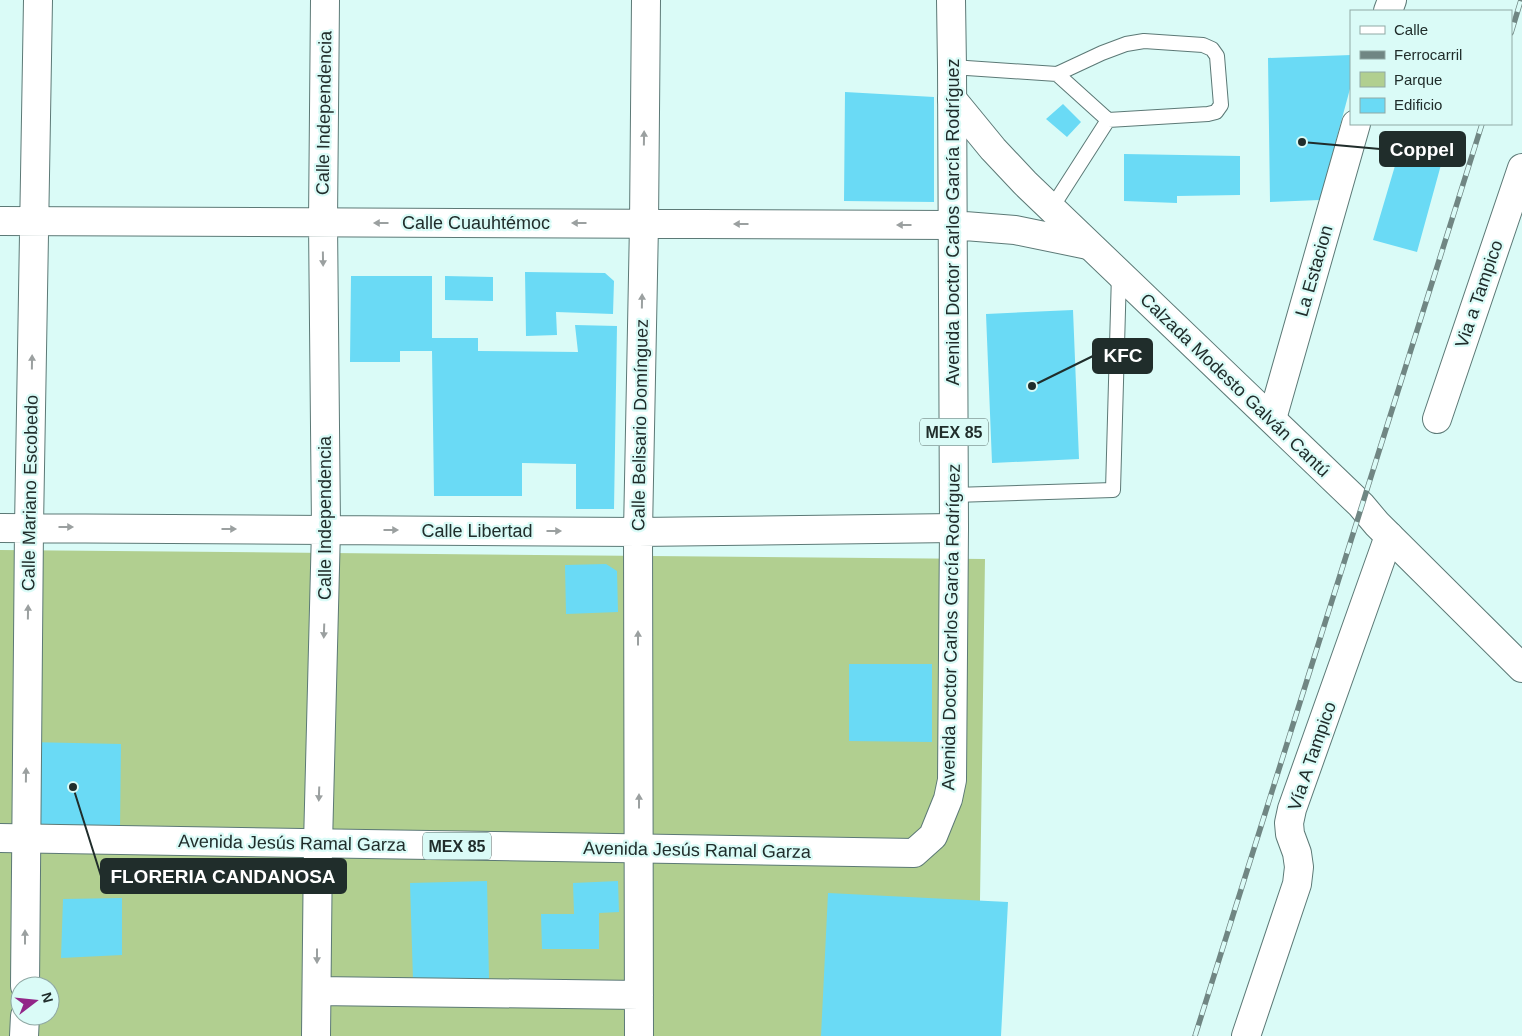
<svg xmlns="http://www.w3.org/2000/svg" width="1522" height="1036" font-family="Arial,sans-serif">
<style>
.green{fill:#b1cf90;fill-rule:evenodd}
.building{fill:#6adaf5}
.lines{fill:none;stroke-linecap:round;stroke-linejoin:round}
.lane-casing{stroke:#5c7976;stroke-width:16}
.street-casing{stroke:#5c7976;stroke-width:30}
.secondary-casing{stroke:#5c7976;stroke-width:30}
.primary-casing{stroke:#5c7976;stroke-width:30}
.lane{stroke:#fff;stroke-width:14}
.street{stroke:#fff;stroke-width:28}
.secondary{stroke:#fff;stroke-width:28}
.primary{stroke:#fff;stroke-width:28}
.rail-casing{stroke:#708683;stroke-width:5.5}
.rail{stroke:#dafbf7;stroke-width:4;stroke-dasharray:11;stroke-linecap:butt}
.oneway{fill:#9ba0a0}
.labels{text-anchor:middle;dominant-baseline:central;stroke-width:4.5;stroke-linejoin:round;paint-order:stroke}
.shield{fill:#dafbf7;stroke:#586b68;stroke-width:1}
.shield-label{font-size:16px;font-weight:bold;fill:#202d2b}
.street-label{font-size:18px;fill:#202d2b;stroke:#dafbf7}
.leader{fill:none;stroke:#202d2b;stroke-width:2}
.callout-dot{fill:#202d2b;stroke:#dafbf7;stroke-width:2}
.callout{fill:#202d2b;stroke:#202d2b;stroke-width:2}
.callout-label{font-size:19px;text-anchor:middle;font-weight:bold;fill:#fff}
</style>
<rect width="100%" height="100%" fill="#dafbf7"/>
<path class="green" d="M0 550 985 559 978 1036H0ZM20 986H50V1016H20Z"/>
<path class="building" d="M1351 55V85L1320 200 1270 202 1268 58Z
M845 92 934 97V202L844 201Z
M1063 104 1081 122 1067 137 1046 119Z
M1405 132 1447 143 1417 252 1373 240Z
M1124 154 1240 156V195L1177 196V203L1124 201Z
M525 272 605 273 614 281 613 314 556 312 557 335 526 336Z
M351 276H432V338H478V351L578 352 575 325 617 326 614 509H576V464L522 463V496H434L432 351H400V362H350Z
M445 276 493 277V301L445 300Z
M1073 310 1079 459 992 463 986 314Z
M606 564 617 571 618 612 566 614 565 565Z
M849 664H932V742L849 741Z
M27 742 121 744 120 830 25 829Z
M487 881 489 979 413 980 410 883Z
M618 881 619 912 599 913V949H542L541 914H574L573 883Z
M828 893 1008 902 1001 1036H821Z
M122 898V955L61 958 63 899Z"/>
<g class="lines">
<g class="lane-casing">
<path id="lane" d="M952 67 1057 74 1102 53 1126 44 1144 41 1203 45 1212 49 1217 56 1221 105 1216 112 1208 114 1108 120 1051 209
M1057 74 1108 120
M954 495 1113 490 1119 274"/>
</g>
<g class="street-casing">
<path id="street" d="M1388 11 1392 0
M0 221 952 225
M1272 419 1356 124
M1437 419 1522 168
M0 528 638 532 954 528
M25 986 29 527 38 0
M317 991 639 995
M24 1036 25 1016
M316 1036 318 844 326 529 323 222 325 0
M639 1036 638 532 644 224 646 0
M1246 1036 1297 884 1299 867 1297 853 1290 834 1289 823 1292 809 1389 536"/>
</g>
<g class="secondary-casing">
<path id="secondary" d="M952 99 993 149 1025 183 1361 505 1377 524 1522 668"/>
</g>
<g class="primary-casing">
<path id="primary" d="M952 225 1015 230 1088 245
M0 838 914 853 933 836 948 799 952 780 954 528 952 67 951 0"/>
</g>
<use href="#lane" class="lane"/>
<use href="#street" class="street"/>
<use href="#secondary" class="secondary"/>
<use href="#primary" class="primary"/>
<g class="rail-casing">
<path id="rail" d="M1511 33 1521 0
M1195 1036 1482 124"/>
</g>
<use href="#rail" class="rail"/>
</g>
<defs><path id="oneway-solid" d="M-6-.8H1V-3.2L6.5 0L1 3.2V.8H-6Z" transform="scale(1.25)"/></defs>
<g class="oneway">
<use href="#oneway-solid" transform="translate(644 138) rotate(-89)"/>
<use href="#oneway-solid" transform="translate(381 223) rotate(-180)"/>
<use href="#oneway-solid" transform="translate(579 223) rotate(-180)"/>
<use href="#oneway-solid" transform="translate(741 224) rotate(-180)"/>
<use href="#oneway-solid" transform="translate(904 225) rotate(-180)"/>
<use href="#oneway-solid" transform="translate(323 259) rotate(89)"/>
<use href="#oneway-solid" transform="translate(642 301) rotate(-89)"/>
<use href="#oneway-solid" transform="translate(32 362) rotate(-89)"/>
<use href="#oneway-solid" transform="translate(66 527)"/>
<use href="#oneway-solid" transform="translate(229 529)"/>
<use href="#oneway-solid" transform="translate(391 530)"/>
<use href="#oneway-solid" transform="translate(554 531)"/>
<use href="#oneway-solid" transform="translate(28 612) rotate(-89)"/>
<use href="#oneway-solid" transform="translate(324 631) rotate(92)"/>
<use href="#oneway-solid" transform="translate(638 638) rotate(-90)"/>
<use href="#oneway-solid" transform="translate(26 775) rotate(-89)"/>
<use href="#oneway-solid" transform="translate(319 794) rotate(92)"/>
<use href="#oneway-solid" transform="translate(639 801) rotate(-90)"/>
<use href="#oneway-solid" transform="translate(25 937) rotate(-90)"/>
<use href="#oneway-solid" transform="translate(317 956) rotate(90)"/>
</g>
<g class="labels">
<g class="shield">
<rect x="920" y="418.5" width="68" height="27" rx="4"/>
<rect x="423" y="832.5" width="68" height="27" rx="4"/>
</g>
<g class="shield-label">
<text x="954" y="432">MEX 85</text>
<text x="457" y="846">MEX 85</text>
</g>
<g class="street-label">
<text transform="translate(324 113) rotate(-89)">Calle Independencia</text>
<text transform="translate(953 222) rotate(-90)">Avenida Doctor Carlos García Rodríguez</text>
<text x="476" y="223">Calle Cuauhtémoc</text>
<text transform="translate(1314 271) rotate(-74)">La Estacion</text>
<text transform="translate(1479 294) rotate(-71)">Via a Tampico</text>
<text transform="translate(1235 385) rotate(44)">Calzada Modesto Galván Cantú</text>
<text transform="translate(640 425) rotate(-89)">Calle Belisario Domínguez</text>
<text transform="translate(30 493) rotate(-89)">Calle Mariano Escobedo</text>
<text transform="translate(325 518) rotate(-90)">Calle Independencia</text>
<text x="477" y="531">Calle Libertad</text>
<text transform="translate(951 627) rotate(-89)">Avenida Doctor Carlos García Rodríguez</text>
<text transform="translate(1312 756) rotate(-71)">Vía A Tampico</text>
<text transform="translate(292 843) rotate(1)">Avenida Jesús Ramal Garza</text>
<text transform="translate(697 850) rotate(1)">Avenida Jesús Ramal Garza</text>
</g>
</g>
<path class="leader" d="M1302 142L1380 149M1032 386L1093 356M73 787L101 876"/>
<g class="callout-dot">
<circle cx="1302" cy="142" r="5"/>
<circle cx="1032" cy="386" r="5"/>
<circle cx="73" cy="787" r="5"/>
</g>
<g class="callout">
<rect x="1380" y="132" width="85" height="34" rx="5"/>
<rect x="1093" y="339" width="59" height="34" rx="5"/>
<rect x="101" y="859" width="245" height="34" rx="5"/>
</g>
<g class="callout-label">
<text x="1422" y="156">Coppel</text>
<text x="1123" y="362">KFC</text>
<text x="223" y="883">FLORERIA CANDANOSA</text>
</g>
<rect x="1350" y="10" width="162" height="115" fill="#dafbf7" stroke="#90a9a5"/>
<rect x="1360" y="26" width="25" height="8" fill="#ffffff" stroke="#90a9a5"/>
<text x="1394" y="35" font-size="15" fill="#202d2b">Calle</text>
<rect x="1360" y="51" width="25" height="8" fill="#708683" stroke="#90a9a5"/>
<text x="1394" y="60" font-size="15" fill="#202d2b">Ferrocarril</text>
<rect x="1360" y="72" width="25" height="15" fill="#b1cf90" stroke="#90a9a5"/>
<text x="1394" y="85" font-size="15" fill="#202d2b">Parque</text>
<rect x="1360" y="98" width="25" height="15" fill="#6adaf5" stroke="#90a9a5"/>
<text x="1394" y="110" font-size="15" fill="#202d2b">Edificio</text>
<g transform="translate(35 1001) rotate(74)"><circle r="24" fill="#dafbf7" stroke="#90a9a5"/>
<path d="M0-4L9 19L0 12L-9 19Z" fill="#922688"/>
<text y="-8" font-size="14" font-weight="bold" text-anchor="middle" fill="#202d2b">N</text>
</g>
</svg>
